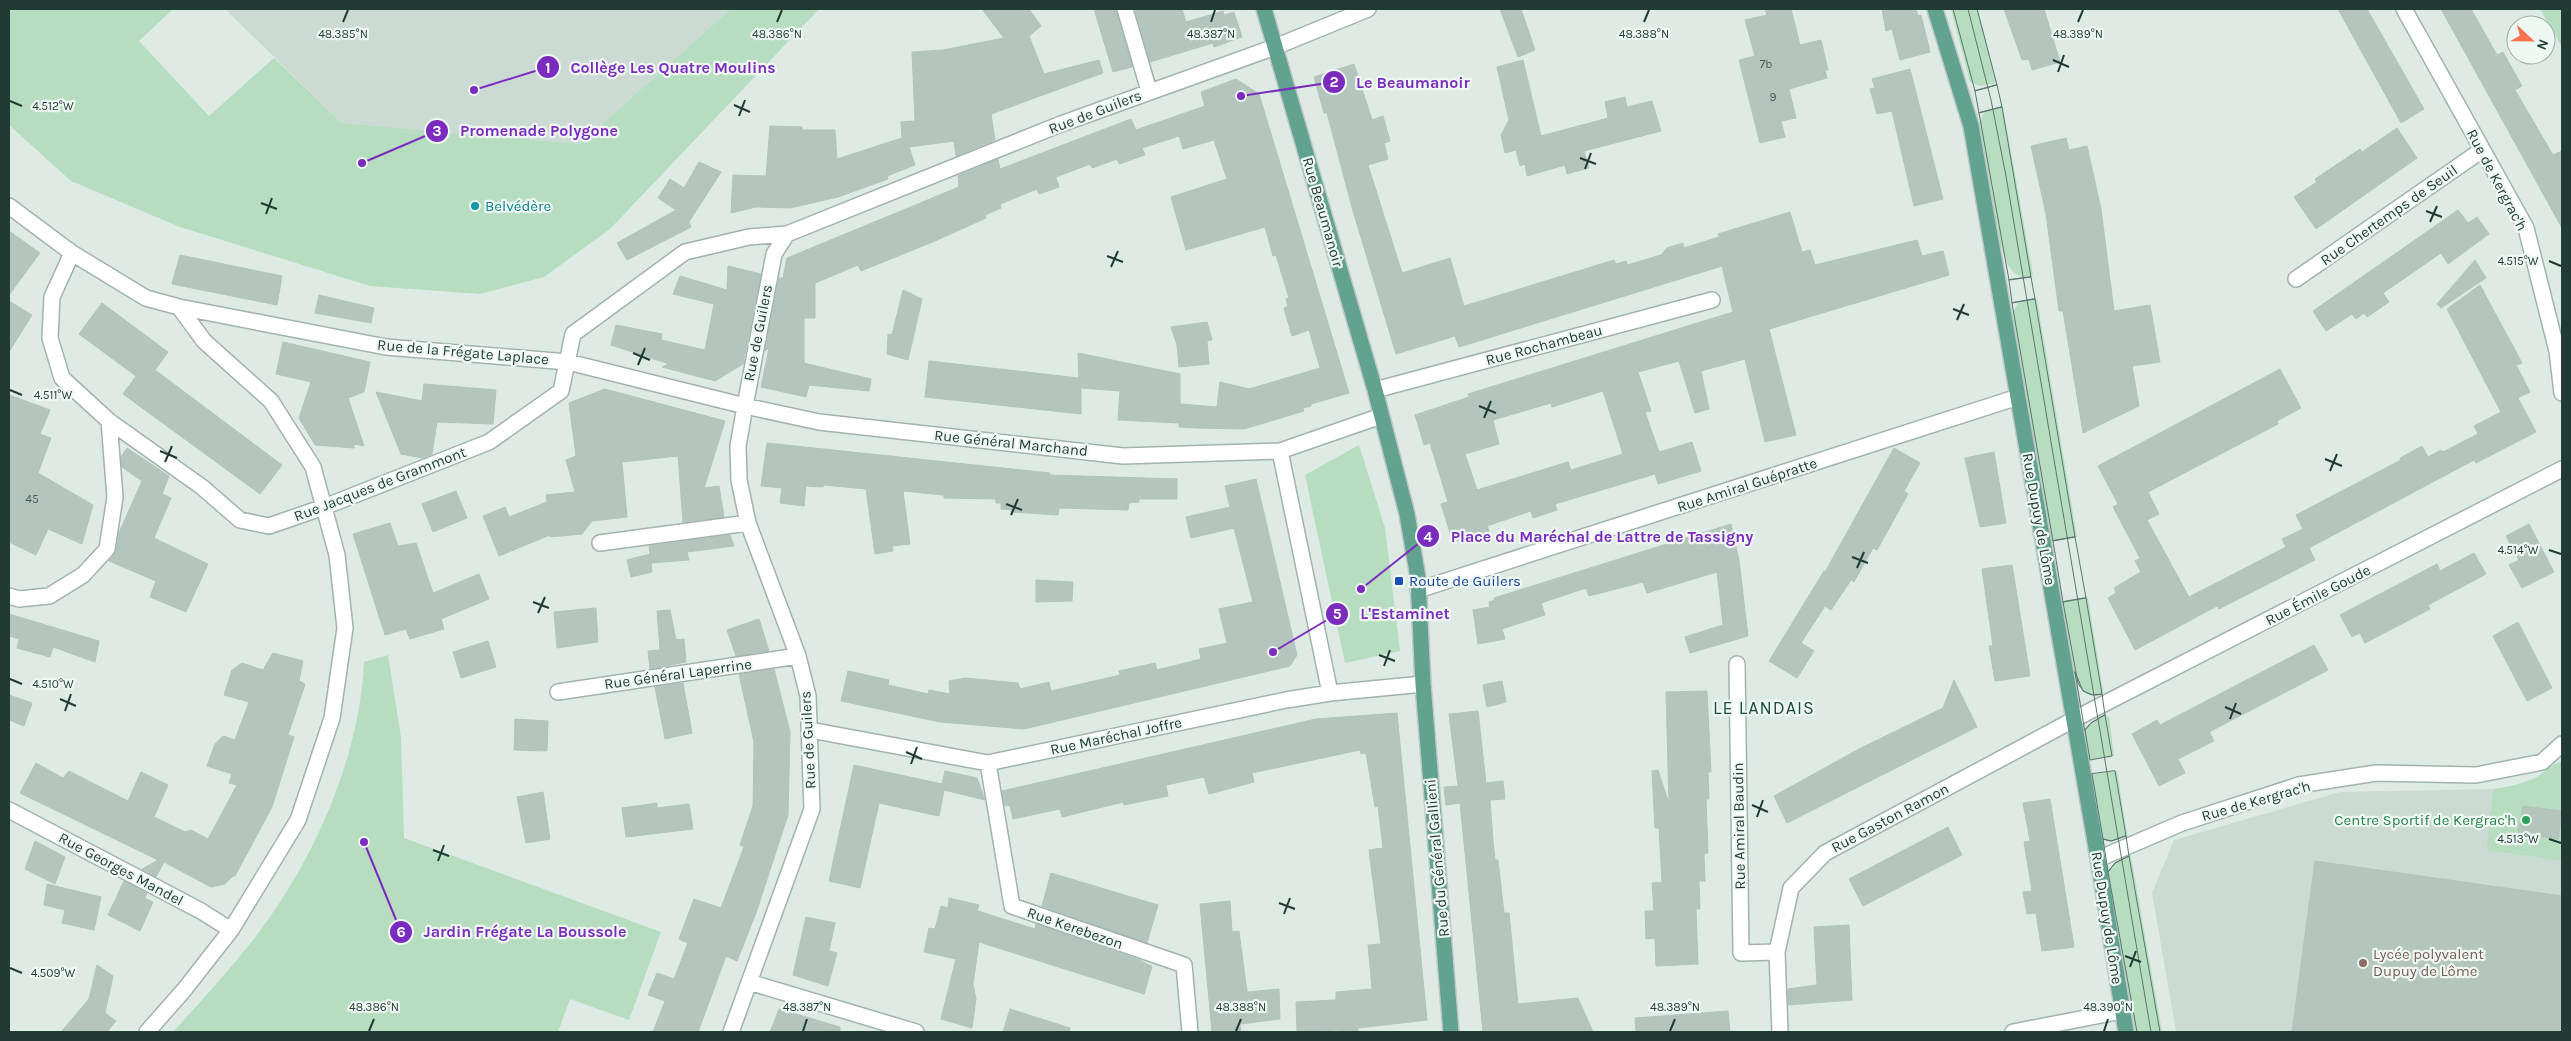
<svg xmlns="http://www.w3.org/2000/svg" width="2571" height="1041" font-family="Karla,sans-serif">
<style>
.built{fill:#ccdad4}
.green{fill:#b6ddbf}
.building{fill:#b4c5be;stroke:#b1c4bc;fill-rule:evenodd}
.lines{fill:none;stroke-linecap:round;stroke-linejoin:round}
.minor-casing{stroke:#a1b3ac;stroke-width:18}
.major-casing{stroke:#c0c8c6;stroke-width:18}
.minor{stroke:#fff;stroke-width:15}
.major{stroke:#61a290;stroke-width:15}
.tram{stroke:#59776e;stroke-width:1}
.ticks{fill:none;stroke:#1f3b33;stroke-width:2}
.culture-dot{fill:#0f9aa8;stroke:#eff7f3;stroke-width:2}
.transit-dot{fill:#1a4fb4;stroke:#eff7f3;stroke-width:2}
.leisure-dot{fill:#2e9e5b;stroke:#eff7f3;stroke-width:2}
.education-dot{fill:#8d6e63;stroke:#eff7f3;stroke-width:2}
.labels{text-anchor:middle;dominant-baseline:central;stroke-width:4.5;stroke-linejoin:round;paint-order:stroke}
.number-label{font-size:12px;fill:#445e56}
.street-label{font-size:15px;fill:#1f3b33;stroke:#eff7f3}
.culture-label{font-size:15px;fill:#0d838f;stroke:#eff7f3;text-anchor:start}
.transit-label{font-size:15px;fill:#164399;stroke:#eff7f3;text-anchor:start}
.leisure-label{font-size:15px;fill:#27864d;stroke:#eff7f3;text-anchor:end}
.education-label{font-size:15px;fill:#785e54;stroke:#eff7f3;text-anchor:start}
.quarter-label{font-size:18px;letter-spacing:1px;fill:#1a4e40;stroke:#eff7f3}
.ticks-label{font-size:12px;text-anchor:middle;fill:#1f3b33;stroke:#eff7f3;stroke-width:4.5;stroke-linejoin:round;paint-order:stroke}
.leader{fill:none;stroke:#7b2cbf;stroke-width:2}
.callout-dot{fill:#7b2cbf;stroke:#eff7f3;stroke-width:2}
.mark-label{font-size:15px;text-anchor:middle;font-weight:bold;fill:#fff}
.callout-label{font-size:16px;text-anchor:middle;font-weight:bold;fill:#7b2cbf;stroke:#eff7f3;stroke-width:4.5;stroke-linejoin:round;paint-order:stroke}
</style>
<rect width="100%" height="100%" fill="#deebe5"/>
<path class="built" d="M225 9H731L580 144 342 123Z
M2493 789 2486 850 2562 861V1032H2176L2152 893 2174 840 2340 792Z"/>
<path class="green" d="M9 9H173L139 41 209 116 274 58 342 123 580 144 731 9H819L610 229 544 277 480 294 370 286 180 227 71 181 9 125Z
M1951 9H1978L1997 83 1980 86 1970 82Z
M2540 9H2562V47Z
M2003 107 2033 275 2024 278 2014 273 2008 265 1999 242 1979 123 1985 111Z
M2037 299 2077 537 2053 541 2049 538 2012 313 2019 302Z
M1359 445 1385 528 1400 651 1345 663 1305 475Z
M2088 598 2103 690 2102 694C2095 696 2089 696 2083 691 2071 680 2064 624 2061 605L2063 602Z
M388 655 401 737 404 838 661 932 629 1020 570 999 558 1032H173C200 1002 228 972 253 940 312 865 360 758 364 662Z
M2105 715 2109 717 2114 756 2085 761 2083 732 2088 725Z
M2562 762V861L2486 850 2493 789C2508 787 2521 784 2535 778 2544 773 2552 763 2562 762Z
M2117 771 2127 834C2120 840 2108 844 2100 836L2088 775Z
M2131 856 2162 1032H2134L2106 876 2115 863Z"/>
<path class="building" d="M982 9H1029L1041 26 1029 36 1044 74 1099 60 1103 73 991 114 995 140 956 156 954 141 909 147 915 165 887 176 888 179 838 197 790 208 756 207 731 213 733 175 766 176 770 126 802 127V130H835L837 159 902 138 901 122 915 121 912 52 943 50 1004 38Z
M1094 9H1116L1132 67 1113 72Z
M1135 9H1182L1186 22 1223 11 1224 15 1234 12 1242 37 1214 47 1213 43 1150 62Z
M1500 9H1521L1535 50 1518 57Z
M1765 9H1791L1800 45 1821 40 1828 70H1825L1827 78 1789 89 1796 118 1781 121 1785 137 1760 143 1739 60 1755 56 1745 20 1767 15Z
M1882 9H1916L1918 16 1921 15 1930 52 1900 60 1892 29 1886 31Z
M2004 9H2044L2060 62 2032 70 2029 59 2022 60Z
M2338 9H2367L2424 109 2401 123Z
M2441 9H2471L2497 55 2503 52 2522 86 2515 90 2553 155 2562 151V228Z
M1523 60 1541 136 1608 118 1605 102 1625 97 1627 107 1652 101 1661 131 1584 151 1589 168 1567 174 1565 165 1527 176 1525 164 1520 166 1516 150 1505 153 1501 135 1509 120 1497 67Z
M1354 64 1372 120 1383 116 1390 141 1384 143 1388 159 1368 165 1402 273 1450 258 1464 306 1614 260 1616 264 1626 261 1627 265 1661 255 1667 248 1683 243 1684 248 1719 237 1718 234 1790 212 1802 252 1810 250 1815 265 1917 240 1922 256 1943 251 1949 275 1769 329 1796 435 1765 442 1745 359 1701 371 1709 409 1695 413 1679 361 1638 372 1651 411 1645 412 1659 452 1692 442 1701 471 1658 484 1655 474 1555 504 1557 510 1533 518 1531 511 1487 526 1489 531 1453 542 1441 504 1448 502 1430 443 1424 445 1415 415 1469 397 1468 394 1733 312 1722 266 1459 347 1455 336 1396 354 1353 211 1327 113H1324L1314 77ZM1603 391 1623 454 1571 470 1568 462 1477 490 1465 454 1499 444 1493 420 1551 403 1552 407Z
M1910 69 1943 199 1914 206 1892 111 1877 114 1870 89 1875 88 1872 79Z
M1236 79 1259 94 1349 393 1311 404V406L1303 408 1304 411 1244 429 1195 428 1179 427V423L1118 420 1120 391 1081 388V414L925 397 929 361 1079 378 1078 353 1180 374V404L1217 407 1220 382 1249 389 1320 368 1309 330 1292 336 1284 308 1288 306 1286 299 1289 298 1276 255 1273 256 1265 227 1186 250 1171 197 1227 179 1214 140 1183 149 1179 136 1142 148 1145 155 1119 164 1117 159 1092 168 1090 164 1056 177 1059 187 1039 194 1037 189 1000 204 1001 208 985 215 986 218 935 241 861 271 858 265 815 283V318H804V363L871 379 869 391 809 385 806 397 761 387 769 348 765 351 779 278H783L787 258 959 187 958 176 998 159 1000 169 1131 119 1136 130 1205 106 1201 92Z
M2397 128 2417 158 2316 229 2294 197 2317 182 2315 179 2360 149 2362 152Z
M2066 138 2069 150 2087 146 2101 209 2114 311 2150 305 2160 362 2132 366 2139 406 2083 433 2063 311H2059L2046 214 2031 146Z
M699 162 721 172 689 222 691 227 627 260 617 243 676 210 658 198 670 179 684 188Z
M2458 210 2468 223 2477 217 2489 234 2448 264 2441 253 2383 293 2389 302 2367 317 2364 313 2356 319 2352 314 2326 331 2313 311Z
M9 231 40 253 9 295Z
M180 255 282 276 277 305 172 284Z
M2475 260 2486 278 2441 308 2437 304Z
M728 266 761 274 743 364 715 381 662 367 669 364 611 345 616 325 662 334 661 340 705 350 714 304 673 294 680 276 727 290Z
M2480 285 2522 363 2516 365 2530 392 2518 398 2536 432 2476 463 2474 460 2309 548 2315 560 2219 609 2217 606 2135 650 2108 598 2116 593 2114 588 2141 572 2135 561 2140 558 2113 507 2118 504 2098 466 2280 369 2301 408 2277 421 2278 424 2148 492 2159 514 2147 520 2189 597 2286 547 2282 539 2303 529 2296 515 2401 460 2400 458 2422 446 2428 457 2441 450 2443 452 2478 434 2474 426 2501 412 2447 309Z
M903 290 922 299 908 360 887 354 888 334 892 335Z
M319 295 374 308 371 323 315 313Z
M9 301 32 315 9 352Z
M102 303 168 352 155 370 282 465 260 494 123 394 136 376 79 334Z
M1207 322 1212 340 1207 341 1209 364 1179 367 1177 345 1171 327Z
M283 342 370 362 364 392 348 398 364 446 354 444V448L315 445 299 418 311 382 276 374Z
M424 384 496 390 493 424 437 422 432 454 422 458 401 454 376 392 422 401Z
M605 389 725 421 704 488 719 486 724 517 683 522 678 456 622 462 627 517 592 521 582 534 550 537V535L499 556 483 516 505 507 509 517 547 502 546 495 575 492 566 460 576 456 569 403Z
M9 395 50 410 40 434 51 438 38 473 93 505 82 544 48 529 36 555 9 542Z
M767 443 1050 473 1049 475 1177 479V499H1139V502L1129 503 1128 510 1059 508 1058 515 1011 512 1012 510 1001 509V503H996V499L944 498V495L903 491 910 544 892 546 893 551 875 554 866 489 824 485 823 487 806 486 804 506 780 503 782 488 761 486Z
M127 448 169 476 162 494 171 498 154 538 208 564 186 612 150 597 156 581 109 561 116 551 119 533 142 481 122 467 121 457Z
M1894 448 1920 463 1904 491 1908 494 1877 550 1873 548 1854 582 1851 580 1831 610 1825 606 1801 643 1814 651 1797 678 1769 661 1824 571 1825 572Z
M1994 452 2006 523 1980 527 1965 458Z
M1256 479 1297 655 1290 666 1024 729 940 722 841 701 848 671 889 680 888 685 928 694 929 690 950 694 949 681 965 678 1018 683 1020 689 1049 682 1051 691 1120 675 1119 671 1155 663 1157 670 1201 659 1199 649 1227 643 1219 609 1253 602 1234 528 1191 538 1186 517 1230 507 1225 486Z
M456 491 467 518 433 532 422 504Z
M390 523 398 546 416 543 433 593 479 574 489 599 441 619 444 629 410 639 406 629 385 635 353 534Z
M1731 524 1739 560 1748 636 1690 653 1685 637 1723 625 1717 572 1647 593 1643 582 1589 596 1586 588 1541 603 1545 615 1502 629 1505 639 1478 644 1473 610 1490 607 1489 602 1495 600 1494 598Z
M2529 524 2554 572 2522 588 2509 565 2519 560 2506 536Z
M730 535 734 546 687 552 689 560 651 563 650 555 652 572 631 577 627 560 650 554 649 546Z
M2474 553 2486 574 2428 605 2430 609 2365 643 2360 633 2352 637 2340 615 2437 564 2440 571Z
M2012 565 2030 676 1995 681 1989 646H1993L1982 569Z
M1036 580 1073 582 1072 601 1036 602Z
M596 608 598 642 557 648 554 612Z
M670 610 676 640 684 639 686 662 650 669 648 651 660 650 657 611Z
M9 614 99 641 95 662 53 647 50 657 17 648 19 639 9 636Z
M759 619 769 651 736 656 727 630Z
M2518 622 2552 688 2527 701 2493 636Z
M488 641 496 667 461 678 453 652Z
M2314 645 2328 670 2209 732 2214 741 2178 759 2185 773 2159 786 2132 734 2157 720 2160 725Z
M273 653 303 661 299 681 305 684 288 735 294 737 272 807 235 876H233L225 884 211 887 164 862 156 877 142 869 158 860 20 793 36 763 63 778 69 771 128 801 141 772 168 785 154 817 185 832 191 830 208 839 237 785 229 783 232 774 207 766 215 744 223 736 235 740 249 702 224 695 232 670 242 663 263 670Z
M774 669 790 732 788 815 756 913 737 961 726 956 698 1032H653L665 1001 648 995 657 973 674 979 688 943 679 939 694 899 721 908 744 847 740 845 753 806 754 742 739 674Z
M1954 680 1977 727 1787 823 1774 796 1859 749 1943 708Z
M1502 681 1506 702 1487 707 1483 685Z
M683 683 692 733 665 739 655 687Z
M1707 691 1711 772H1708L1709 799H1706L1708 853 1704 854 1705 881H1699L1700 909H1696L1698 964 1656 966 1655 938 1646 939 1645 911H1654L1652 883 1662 882 1659 828H1655L1652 771 1658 770 1669 804 1666 692Z
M9 695 32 703 24 726 9 720Z
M1478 711 1486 783 1503 781 1505 799 1490 800 1493 841 1495 860H1498L1504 913H1509L1518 1004 1578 998 1593 1032H1483L1460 803 1446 805 1444 787 1458 786 1449 714Z
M1397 713 1427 1020 1358 1028V1032H1339L1338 1030 1297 1032 1296 1002 1336 1000V992L1372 989 1368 945 1381 944 1369 850 1383 848 1378 806 1375 807 1366 753 1361 754 1360 750 1252 773 1254 782 1209 794 1204 777 1166 785 1168 796 1124 805 1123 802 1062 817 1060 809 1013 819 1010 806 1004 805 1002 791 1316 719Z
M515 719 548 721 547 751 514 750Z
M854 765 942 784 945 771 977 778 985 800 944 790 939 816 879 803 860 888 829 881Z
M543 792 550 839 526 843 517 797Z
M2050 799 2074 947 2042 951 2036 913 2027 914 2023 892 2032 891 2024 842 2030 841 2023 803Z
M657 803V808L689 804 693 829 626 837 622 808Z
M2523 806 2562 811 2558 839 2518 833Z
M1948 827 1962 855 1863 906 1849 879Z
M35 841 65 857 55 884 25 869Z
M2315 861 2562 896V1032H2292Z
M1051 873 1158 905 1147 943 1042 906Z
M124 881 147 893 145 898 153 902 140 931 108 915Z
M47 884 101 897 94 930 62 923 65 910 44 905Z
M949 898 979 905 977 911 981 912 1035 929 1036 924 1142 961V962L1152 966 1144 994 979 942 973 984 976 999 972 1028 941 1019 956 959 924 952 929 928 935 929 941 906 948 908Z
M1230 901 1232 932 1239 931 1247 992 1279 989 1280 1019 1240 1024 1241 1032H1212L1200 904Z
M806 917 835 923 829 951 837 953 828 986 793 975Z
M1849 925 1852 1000 1788 1005V989L1817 985 1814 927Z
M97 965 113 976 105 1013 116 1021 107 1032H61L89 999Z
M779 1009 840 1027V1032H770Z
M1010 1009 1070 1028 1069 1032H1003Z
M1728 1011 1730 1032H1636L1635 1018Z"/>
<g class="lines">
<g class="minor-casing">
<path id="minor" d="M1125 9 1149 91
M2404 9 2526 228 2557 351 2562 393
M9 206 72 253 146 298 179 307 386 347 568 362 745 406 819 422 1123 456 1280 451 1381 416
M72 253 52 297 50 338 62 378 109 421 202 487 240 520 269 526 324 507 489 442 561 391 573 334 685 252 749 237 787 234
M2296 279 2482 150
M1375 390 1712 300
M1280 451 1330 693
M600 543 748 523
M1418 590 2018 397
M9 596 19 599 49 596 83 575 107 549 115 497 109 421
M1737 664 1741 953 1777 952
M558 692 798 656
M810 730 988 763 1286 700 1330 693 1423 684
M988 763 1012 906 1184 965 1190 1032
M9 810 201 911 231 930
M2098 859 2182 823 2299 785 2376 773 2476 775 2542 762 2562 744
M749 982 916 1032
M147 1032 184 990 231 930 298 820 332 718 345 628 337 555 313 467 271 401 204 341 179 307
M731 1032 812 809 808 696 798 656 748 523 739 480 738 446 745 406 774 254 787 234 1061 124 1275 47 1368 9
M1780 1032 1777 952 1791 888 1825 853 2090 711 2562 469
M2013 1032 2122 1011"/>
</g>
<g class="major-casing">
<path id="major" d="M1264 9 1375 390 1407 514 1418 578 1423 684 1451 1032
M1935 9 1971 126 2098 859 2126 1032"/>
</g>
<use href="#minor" class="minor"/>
<use href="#major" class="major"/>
<path class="tram" d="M1953 9 1975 91 1997 85 1977 9
M1968 9 1991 100 2006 176 2151 1032
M1997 85 2002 107 1979 113 1975 91Z
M2002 107 2031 277 2009 280 1979 113Z
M2031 277 2035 299 2012 303 2009 280Z
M2035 299 2075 537 2053 541 2012 303Z
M2075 537 2086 598 2063 602 2053 541Z
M2086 598 2102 694C2091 697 2083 693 2078 683L2063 602Z
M2075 672 2083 691 2093 695 2102 694 2105 715 2091 723 2085 730Z
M2105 715 2112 756 2090 760 2085 730 2091 723Z
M2115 771 2126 836 2111 841 2103 839 2092 774Z
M2126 836 2129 856 2115 863 2108 872 2103 839 2111 841Z
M2137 1032 2108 872 2115 863 2129 856 2160 1032"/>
</g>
<path class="ticks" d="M343 22 348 10M777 22 782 10M1211 22 1215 10M1644 22 1649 10M2078 22 2083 10M2053 60 2069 67M2058 72 2064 55M10 101 22 106M734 105 750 112M739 116 745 100M1580 158 1596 164M1585 169 1591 153M261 203 277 209M2426 211 2442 217M266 214 272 198M2430 222 2437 206M1107 256 1123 262M2549 261 2561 266M1111 267 1118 251M1953 309 1969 315M1957 320 1964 304M633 353 650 360M638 365 645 348M10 390 22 395M1479 406 1496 413M1484 418 1491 401M160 451 177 458M2325 459 2342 466M165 462 172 446M2330 471 2337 454M1006 504 1022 510M1011 515 1018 499M2549 550 2561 554M1852 557 1868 563M1857 568 1864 552M533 602 549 608M538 613 545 597M1379 655 1395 661M1384 666 1390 650M10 679 22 684M60 699 76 706M2225 707 2241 714M65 711 71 694M2230 719 2236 703M906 752 922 759M911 764 917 747M1752 805 1768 812M1757 817 1763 800M2549 839 2561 843M433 850 449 856M438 861 444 845M1279 903 1295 909M1284 914 1290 898M2125 956 2141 962M2130 967 2136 951M10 968 22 973M369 1031 374 1019M803 1031 807 1019M1236 1031 1241 1019M1670 1031 1675 1019M2104 1031 2108 1019"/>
<circle class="culture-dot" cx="475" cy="206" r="5"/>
<rect class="transit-dot" x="1394" y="576" width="10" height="10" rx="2.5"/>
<circle class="leisure-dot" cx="2526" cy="820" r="5"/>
<circle class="education-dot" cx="2363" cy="963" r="5"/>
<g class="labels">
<g class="number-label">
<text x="1766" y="64">7b</text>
<text x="1773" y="97">9</text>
<text x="32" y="499">45</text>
</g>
<g class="street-label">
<text transform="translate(1095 112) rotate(-21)">Rue de Guilers</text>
<text transform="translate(2497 180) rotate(62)">Rue de Kergrac'h</text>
<text transform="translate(1323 212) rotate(74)">Rue Beaumanoir</text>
<text transform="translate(2389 215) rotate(-35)">Rue Chertemps de Seuil</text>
<text transform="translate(758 333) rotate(-79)">Rue de Guilers</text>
<text transform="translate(1544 345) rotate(-15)">Rue Rochambeau</text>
<text transform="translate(463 352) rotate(5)">Rue de la Frégate Laplace</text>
<text transform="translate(1011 443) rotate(6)">Rue Général Marchand</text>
<text transform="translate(380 484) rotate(-21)">Rue Jacques de Grammont</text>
<text transform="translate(1747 485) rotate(-18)">Rue Amiral Guépratte</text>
<text transform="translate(2039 519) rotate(80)">Rue Dupuy de Lôme</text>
<text transform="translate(2318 595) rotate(-27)">Rue Émile Goude</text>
<text transform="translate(678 674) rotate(-8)">Rue Général Laperrine</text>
<text transform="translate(1116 736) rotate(-12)">Rue Maréchal Joffre</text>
<text transform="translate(808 740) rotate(-93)">Rue de Guilers</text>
<text transform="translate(2256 801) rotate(-16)">Rue de Kergrac'h</text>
<text transform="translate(1890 818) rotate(-28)">Rue Gaston Ramon</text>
<text transform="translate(1739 826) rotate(-91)">Rue Amiral Baudin</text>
<text transform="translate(1437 858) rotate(-95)">Rue du Général Gallieni</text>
<text transform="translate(121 869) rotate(28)">Rue Georges Mandel</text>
<text transform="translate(2107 918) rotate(81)">Rue Dupuy de Lôme</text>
<text transform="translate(1075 928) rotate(19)">Rue Kerebezon</text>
</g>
<g class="culture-label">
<text x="485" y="206">Belvédère</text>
</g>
<g class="transit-label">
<text x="1409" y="581">Route de Guilers</text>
</g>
<g class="leisure-label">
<text x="2516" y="820">Centre Sportif de Kergrac'h</text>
</g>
<g class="education-label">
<text x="2373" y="954">Lycée polyvalent<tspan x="2373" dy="17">Dupuy de Lôme</tspan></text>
</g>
<g class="quarter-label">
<text x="1764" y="708">LE LANDAIS</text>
</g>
</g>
<g class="ticks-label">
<text x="343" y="38">48.385°N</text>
<text x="777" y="38">48.386°N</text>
<text x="1211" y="38">48.387°N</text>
<text x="1644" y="38">48.388°N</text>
<text x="2078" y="38">48.389°N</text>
<text x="53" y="110">4.512°W</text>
<text x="2518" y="265">4.515°W</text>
<text x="53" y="399">4.511°W</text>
<text x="2518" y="554">4.514°W</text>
<text x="53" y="688">4.510°W</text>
<text x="2518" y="843">4.513°W</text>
<text x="53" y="977">4.509°W</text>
<text x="374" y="1011">48.386°N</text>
<text x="807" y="1011">48.387°N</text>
<text x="1241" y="1011">48.388°N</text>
<text x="1675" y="1011">48.389°N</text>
<text x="2108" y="1011">48.390°N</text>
</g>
<path class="leader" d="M474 90L548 67M1241 96L1334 82M362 163L437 131M1361 589L1428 536M1273 652L1337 614M364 842L401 932"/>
<g class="callout-dot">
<circle cx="474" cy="90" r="5"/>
<circle cx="1241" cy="96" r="5"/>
<circle cx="362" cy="163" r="5"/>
<circle cx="1361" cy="589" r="5"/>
<circle cx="1273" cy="652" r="5"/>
<circle cx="364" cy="842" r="5"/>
<circle cx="548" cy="67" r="12"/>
<circle cx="1334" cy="82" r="12"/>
<circle cx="437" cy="131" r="12"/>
<circle cx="1428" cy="536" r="12"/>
<circle cx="1337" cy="614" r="12"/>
<circle cx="401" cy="932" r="12"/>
</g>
<g class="mark-label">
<text x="548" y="73">1</text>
<text x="1334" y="87">2</text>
<text x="437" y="136">3</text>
<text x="1428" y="542">4</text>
<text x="1337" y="619">5</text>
<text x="401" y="937">6</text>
</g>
<g class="callout-label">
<text x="673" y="73">Collège Les Quatre Moulins</text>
<text x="1413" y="88">Le Beaumanoir</text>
<text x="539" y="136">Promenade Polygone</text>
<text x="1602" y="542">Place du Maréchal de Lattre de Tassigny</text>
<text x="1405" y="619">L'Estaminet</text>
<text x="525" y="937">Jardin Frégate La Boussole</text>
</g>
<rect width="2571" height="1041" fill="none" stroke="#1f3b33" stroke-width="20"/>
<g transform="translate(2531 40) rotate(112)"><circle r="24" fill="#eff7f3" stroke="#9caca6"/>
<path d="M0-4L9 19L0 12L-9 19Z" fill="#f8744f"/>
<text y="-8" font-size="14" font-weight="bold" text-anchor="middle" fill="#1f3b33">N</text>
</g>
</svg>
